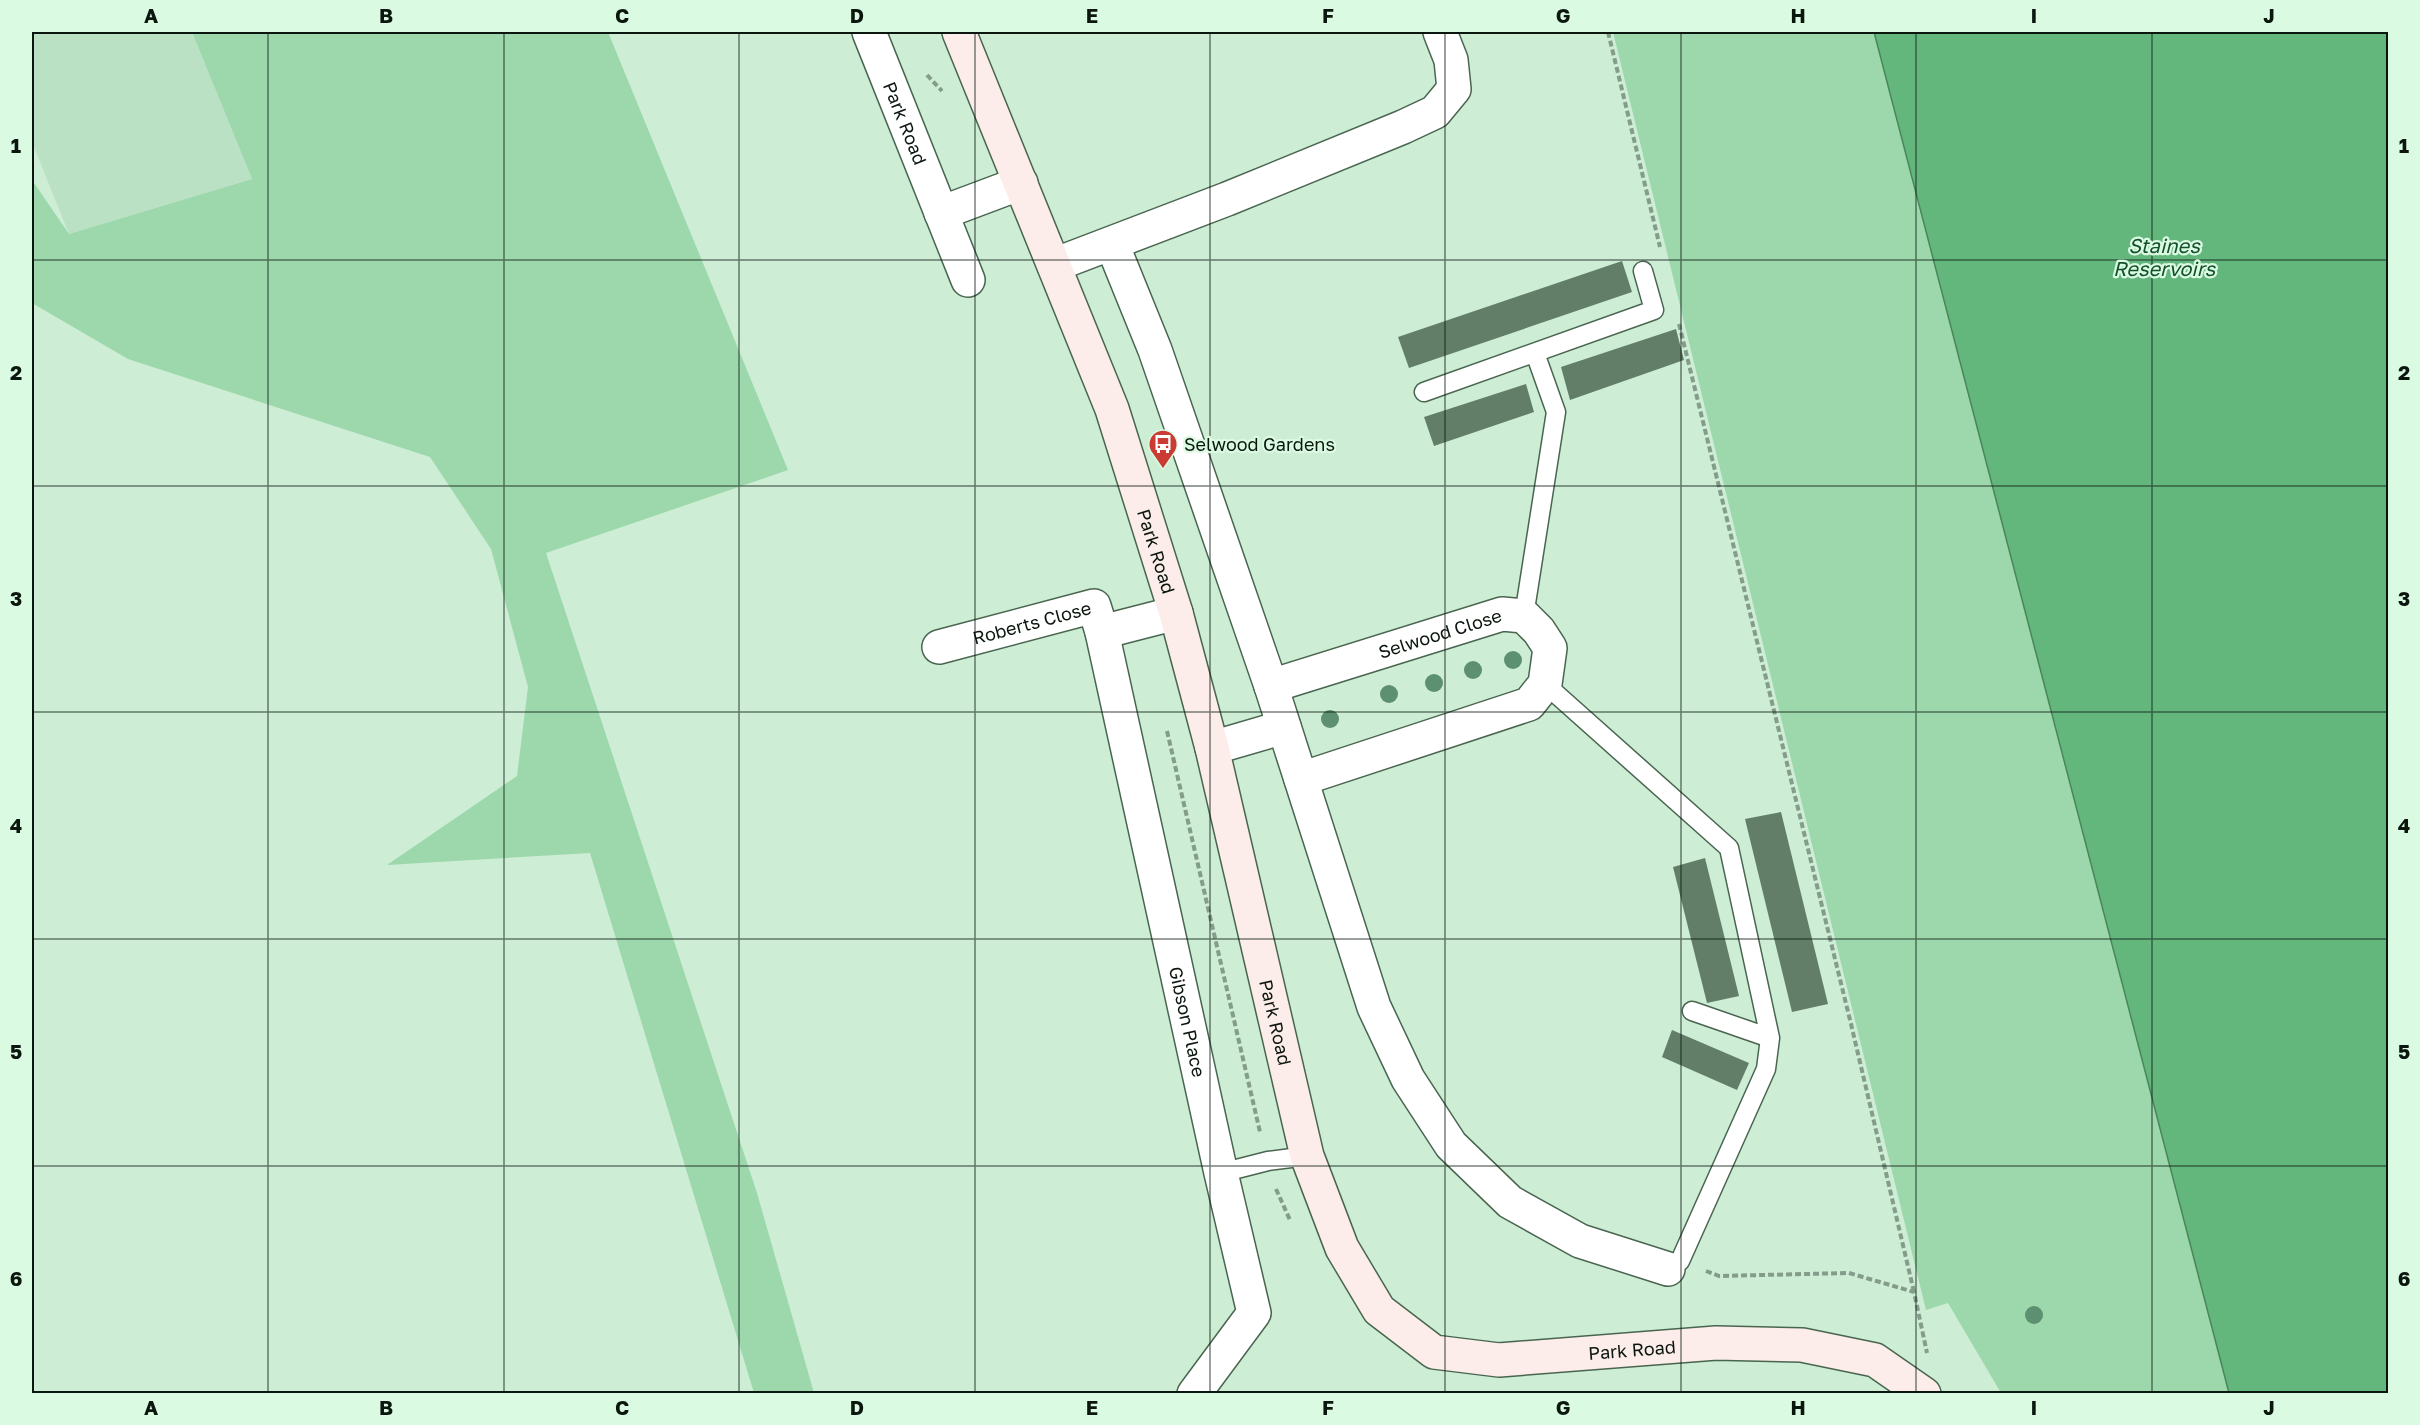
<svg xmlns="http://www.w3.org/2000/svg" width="2420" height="1425" font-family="'Golos Text',sans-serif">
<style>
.built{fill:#bbe1c4}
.green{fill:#9dd8ac}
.water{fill:#63b67c;stroke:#49865b;stroke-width:1.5}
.building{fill:#627e69}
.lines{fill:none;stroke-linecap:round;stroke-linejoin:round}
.lane-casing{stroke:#496550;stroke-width:21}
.street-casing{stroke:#496550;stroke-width:36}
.secondary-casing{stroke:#496550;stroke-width:36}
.path{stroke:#849c8a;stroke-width:4;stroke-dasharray:6 3;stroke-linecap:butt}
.lane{stroke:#fff;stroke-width:18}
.street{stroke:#fff;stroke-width:33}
.secondary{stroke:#fcecea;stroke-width:33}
.tree{fill:#5c9070}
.grid{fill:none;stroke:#0b160e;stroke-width:1.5;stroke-opacity:0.55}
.labels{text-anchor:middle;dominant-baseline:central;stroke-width:4.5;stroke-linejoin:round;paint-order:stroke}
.street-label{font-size:18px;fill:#0b160e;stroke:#dafae2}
.poi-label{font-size:18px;fill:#0b160e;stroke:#dafae2;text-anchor:start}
.water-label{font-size:20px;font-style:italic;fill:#13512b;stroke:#dafae2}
.neatline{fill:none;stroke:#0b160e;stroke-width:2}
.grid-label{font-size:20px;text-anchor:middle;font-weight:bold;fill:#0b160e}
</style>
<rect width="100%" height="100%" fill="#cdedd4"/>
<path class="built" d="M32 32H192L252 179 69 234 32 142Z"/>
<path class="green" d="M192 32H608L788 470 546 553 757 1193 814 1393H754L590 853 387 865 517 776 528 687 491 549 430 457 128 359 32 303V180L69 234 252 179Z
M1613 32H1874L2229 1393H2001L1948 1303 1926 1310Z"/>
<path class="water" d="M1874 32H2388V1393H2229Z"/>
<path class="building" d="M1622 261 1632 292 1409 368 1398 337Z
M1676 329 1684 360 1570 400 1561 367Z
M1526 384 1534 412 1434 446 1424 417Z
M1781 812 1828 1004 1792 1012 1745 819Z
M1705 858 1739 996 1707 1003 1673 867Z
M1672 1030 1749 1063 1737 1090 1662 1057Z"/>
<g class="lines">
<g class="lane-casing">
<path id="lane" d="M1424 392 1654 310 1643 271
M1524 616 1556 412 1535 353
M1545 684 1729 848 1770 1038 1692 1011
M1221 1173 1268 1161 1307 1156
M1668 1269 1680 1261 1766 1069 1770 1038"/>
</g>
<g class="street-casing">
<g id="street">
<path id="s1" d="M869 32 968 280"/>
<path d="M941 213 1021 183"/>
<path d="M1112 244 1155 350 1271 686 1374 1007 1408 1079 1451 1145 1510 1202 1580 1241 1668 1269"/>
<path d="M1054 265 1227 199 1403 127 1435 112 1454 89 1451 60 1440 32"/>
<path id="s2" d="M1102 632 1221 1173 1254 1313 1194 1394"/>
<path id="s3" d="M939 647 1094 606 1102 632 1176 613"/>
<path id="s4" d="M1271 686 1502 614 1524 616 1539 631 1550 648 1545 684 1529 704 1301 779"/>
<path d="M1212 748 1284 727"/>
</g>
</g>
<g class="secondary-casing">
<g id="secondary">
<path id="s5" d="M959 32 1112 409 1176 613 1212 748 1307 1156 1342 1248 1379 1310 1434 1352 1499 1360 1716 1343 1802 1345 1875 1360 1924 1394"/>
</g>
</g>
<path class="path" d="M1608 32 1660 247
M927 75 942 91
M1679 324 1851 1024 1914 1292
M1167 731 1260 1132
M1276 1189 1290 1220
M1706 1271 1719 1276 1849 1273 1914 1292 1927 1353"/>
<use href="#lane" class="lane"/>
<use href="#street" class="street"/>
<use href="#secondary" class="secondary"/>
</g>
<g class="tree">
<circle cx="1513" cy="660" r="9"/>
<circle cx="1473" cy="670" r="9"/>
<circle cx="1434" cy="683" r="9"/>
<circle cx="1389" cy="694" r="9"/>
<circle cx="1330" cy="719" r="9"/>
<circle cx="2034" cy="1315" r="9"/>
</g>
<path class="grid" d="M268 32V1394M504 32V1394M739 32V1394M975 32V1394M1210 32V1394M1445 32V1394M1681 32V1394M1916 32V1394M2152 32V1394M32 260H2388M32 486H2388M32 712H2388M32 939H2388M32 1166H2388"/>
<defs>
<g id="bus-pin" transform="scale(1.5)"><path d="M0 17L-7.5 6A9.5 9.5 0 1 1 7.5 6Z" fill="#c93b33" stroke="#dafae2"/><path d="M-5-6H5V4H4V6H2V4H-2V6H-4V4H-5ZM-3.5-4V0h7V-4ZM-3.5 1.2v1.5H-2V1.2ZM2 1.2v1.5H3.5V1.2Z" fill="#fff"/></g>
</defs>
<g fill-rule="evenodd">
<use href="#bus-pin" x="1163" y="444"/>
</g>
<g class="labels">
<g class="street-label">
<text stroke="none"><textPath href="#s1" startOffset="98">Park Road</textPath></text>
<text stroke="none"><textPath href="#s5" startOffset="556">Park Road</textPath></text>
<text stroke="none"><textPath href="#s3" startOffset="96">Roberts Close</textPath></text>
<text stroke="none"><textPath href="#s4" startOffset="177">Selwood Close</textPath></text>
<text stroke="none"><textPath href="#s2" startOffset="399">Gibson Place</textPath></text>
<text stroke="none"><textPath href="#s5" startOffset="1042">Park Road</textPath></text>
<text stroke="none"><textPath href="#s5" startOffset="1618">Park Road</textPath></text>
</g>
<g class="poi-label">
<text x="1184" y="444">Selwood Gardens</text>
</g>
<g class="water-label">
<text x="2164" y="245">Staines<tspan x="2164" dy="23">Reservoirs</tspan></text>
</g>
</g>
<rect width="2420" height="1425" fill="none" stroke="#dafae2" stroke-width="66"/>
<rect x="33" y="33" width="2354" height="1359" class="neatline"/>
<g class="grid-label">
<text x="151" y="23">A</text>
<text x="386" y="23">B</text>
<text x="622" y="23">C</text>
<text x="857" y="23">D</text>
<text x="1092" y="23">E</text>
<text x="1328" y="23">F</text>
<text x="1563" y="23">G</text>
<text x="1798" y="23">H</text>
<text x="2034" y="23">I</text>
<text x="2269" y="23">J</text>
<text x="16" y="153">1</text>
<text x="2404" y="153">1</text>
<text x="16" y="380">2</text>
<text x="2404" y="380">2</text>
<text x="16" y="606">3</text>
<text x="2404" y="606">3</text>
<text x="16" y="833">4</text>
<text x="2404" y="833">4</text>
<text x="16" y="1059">5</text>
<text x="2404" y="1059">5</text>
<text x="16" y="1286">6</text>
<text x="2404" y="1286">6</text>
<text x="151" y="1415">A</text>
<text x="386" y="1415">B</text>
<text x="622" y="1415">C</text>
<text x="857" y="1415">D</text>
<text x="1092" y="1415">E</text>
<text x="1328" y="1415">F</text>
<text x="1563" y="1415">G</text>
<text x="1798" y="1415">H</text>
<text x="2034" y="1415">I</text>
<text x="2269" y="1415">J</text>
</g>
</svg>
